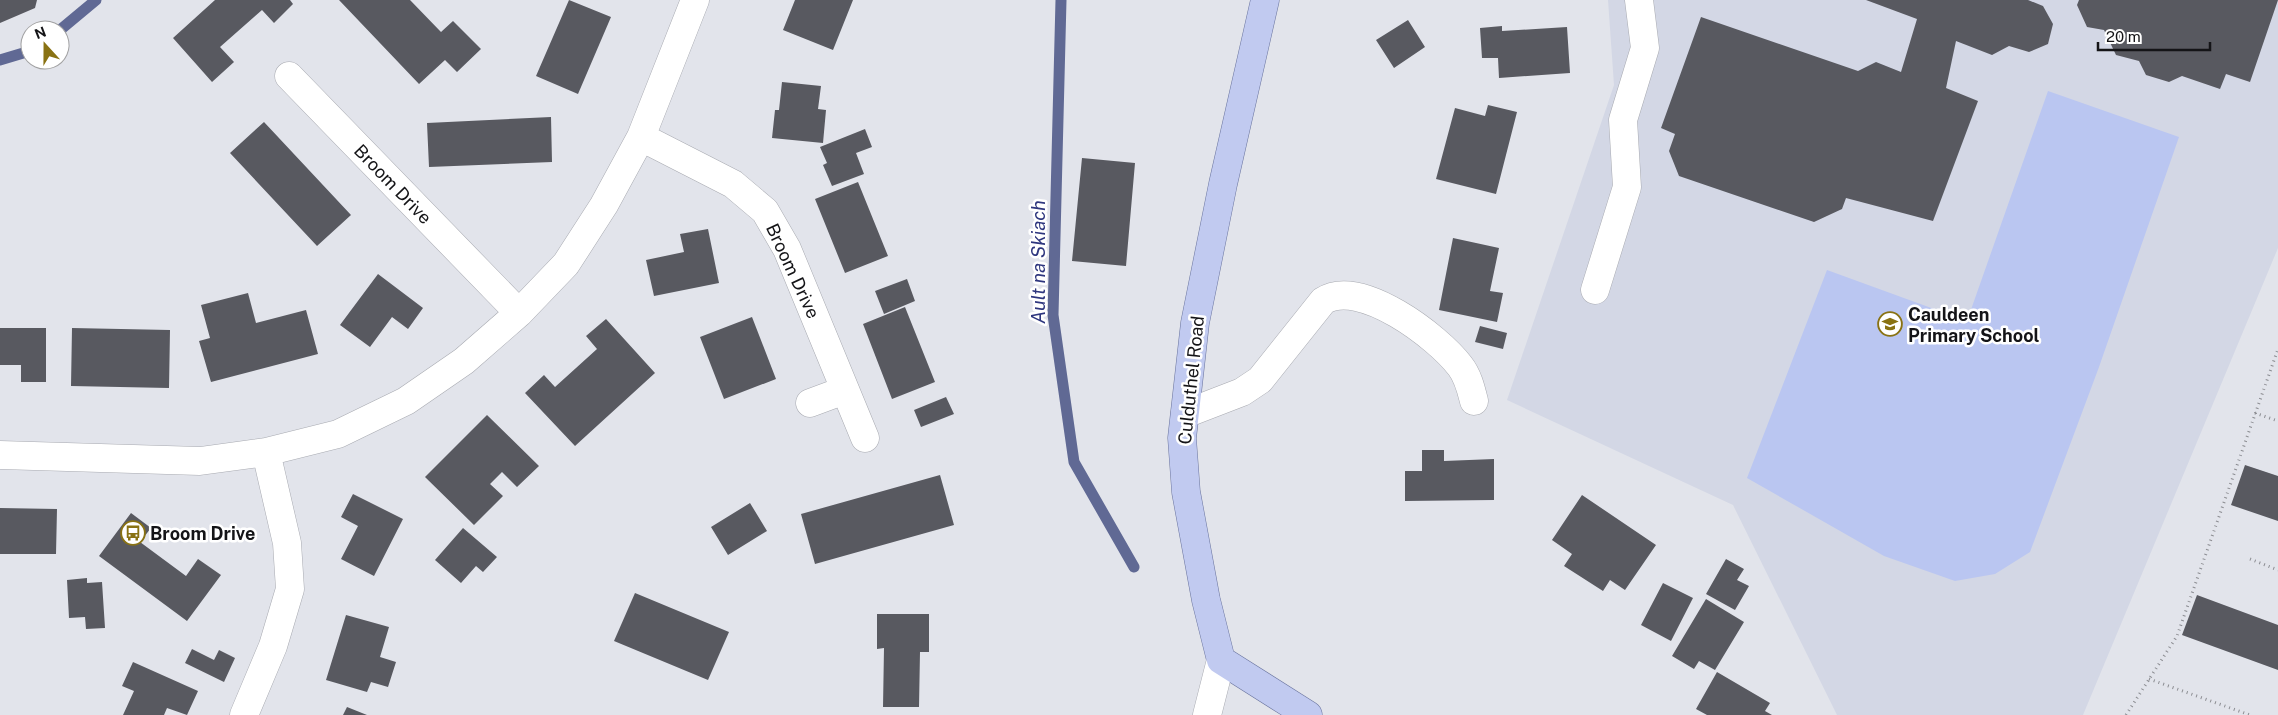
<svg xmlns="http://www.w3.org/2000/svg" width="2278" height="715" font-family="'Public Sans',sans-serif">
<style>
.built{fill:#d3d7e5}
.green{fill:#bac6f1}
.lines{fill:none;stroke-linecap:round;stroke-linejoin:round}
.stream{stroke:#606994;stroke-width:11}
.building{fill:#585960}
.minor-casing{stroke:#a8aab1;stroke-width:29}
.major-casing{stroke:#6a749e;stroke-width:29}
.path{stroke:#8c8d92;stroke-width:3;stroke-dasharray:1 4;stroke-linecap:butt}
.minor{stroke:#fff;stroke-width:28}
.major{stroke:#c1caf0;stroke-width:28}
.labels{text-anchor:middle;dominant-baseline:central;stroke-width:5;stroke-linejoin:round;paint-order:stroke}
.street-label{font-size:18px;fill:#141417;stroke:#fff}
.poi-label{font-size:18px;font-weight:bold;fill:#141417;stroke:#fff;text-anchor:start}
.water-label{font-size:19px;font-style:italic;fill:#2e367e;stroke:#fff}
</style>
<rect width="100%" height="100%" fill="#e2e4eb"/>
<path class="built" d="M1608 0H2278V248L2083 715H1837L1733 505 1507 400 1614 85Z"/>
<path class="green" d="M2048 91 2179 137 2099 367 2030 552 1995 574 1955 581 1884 556 1747 478 1827 270 1967 321Z"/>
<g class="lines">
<path class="stream" d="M1061 0 1053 315 1074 462 1134 567
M60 30 96 0
M0 60 30 51"/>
</g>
<path class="building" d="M0 0H37L35 8 0 23Z
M215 0H290L293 4 274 23 262 10 220 47 234 62 212 82 173 38Z
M339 0H410L441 32 453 21 481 49 457 72 445 60 419 84Z
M569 0 611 17 578 94 536 76Z
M795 0H853L833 50 783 30Z
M1866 0H2028L2043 6 2053 24 2048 44 2029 52 2009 46 1992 55 1956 41 1946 88 1978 101 1933 221 1846 198 1842 209 1814 222 1679 176 1669 151 1675 134 1661 128 1701 17 1858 71 1876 62 1901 72 1917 19Z
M2079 0H2278L2250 82 2226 74 2220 89 2182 76 2169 82 2146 75 2139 61 2116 55 2104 30 2087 27 2077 5Z
M1408 20 1425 47 1394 68 1376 40Z
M1502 26V31L1567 27 1570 73 1499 78 1498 58H1482L1480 28Z
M782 82 821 86 818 109 826 110 823 143 772 138 775 110H779Z
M1488 105 1517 112 1496 194 1436 179 1455 108 1485 116Z
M551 117 552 162 429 167 427 123Z
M264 122 351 215 317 246 230 153Z
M865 129 872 147 856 153 864 174 832 186 823 165 827 163 820 147Z
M1082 158 1135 163 1126 266 1072 261Z
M858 182 888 256 845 273 815 199Z
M708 229 719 283 654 296 646 260 684 252 680 234Z
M1453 238 1499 248 1490 291 1503 293 1497 322 1439 310Z
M378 274 423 308 408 329 392 317 370 347 340 325Z
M907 279 915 301 884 314 875 291Z
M248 293 256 323 306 310 318 354 211 382 199 341 210 338 201 305Z
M905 307 935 382 892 399 863 324Z
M752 317 776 379 724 399 700 337Z
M606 319 655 373 575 446 525 393 544 375 555 387 597 349 586 336Z
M1480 326 1507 333 1503 349 1475 342Z
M0 328H46V382H21V365H0Z
M72 328 170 330 169 388 71 386Z
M946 397 954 414 921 427 914 410Z
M487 415 539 466 517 487 502 472 490 484 503 496 474 525 425 477Z
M1422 450H1444V461L1494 459V500L1405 501V471H1422Z
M2245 465 2278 476V521L2231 505Z
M940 475 954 525 815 564 801 514Z
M353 494 403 519 374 576 341 559 358 526 341 517Z
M1582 495 1656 545 1625 590 1610 580 1603 591 1564 566 1572 554 1552 540Z
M750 503 767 531 728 555 711 527Z
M0 508 57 509 56 554H0Z
M131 513 151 528 140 542 186 576 198 559 221 575 187 621 99 556Z
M463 528 497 557 483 572 476 566 461 583 435 560Z
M1726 559 1744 569 1737 580 1749 586 1735 610 1706 594Z
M87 578V583L102 582 105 628 86 629 85 617 69 618 67 580Z
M1663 583 1693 598 1671 641 1641 625Z
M635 593 729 632 708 680 614 641Z
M2197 595 2278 625V670L2182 635Z
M1706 599 1744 622 1715 670 1699 661 1694 669 1672 656Z
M877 614H929V652H920L919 707H883L884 648 877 649Z
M346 615 389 627 380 657 396 662 388 687 371 682 367 692 326 680Z
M192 649 214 660 219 650 235 658 224 682 185 663Z
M133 662 198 691 187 715 167 708 164 715H123L134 691 122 686Z
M1717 672 1770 703 1765 711 1772 715H1707L1696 709Z
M347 707 367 715H343Z"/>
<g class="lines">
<g class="minor-casing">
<path id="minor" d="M289 76 519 313
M641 137 733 184 765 211 787 249 865 438
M1595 290 1627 187 1623 120 1645 48 1639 0
M810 403 845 390
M1185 414 1242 392 1260 380 1323 301C1360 277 1438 337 1460 366 1468 376 1471 389 1474 401
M0 455 200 461 266 452 338 434 406 401 464 361 519 313 566 264 604 205 641 137 695 0
M244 715 273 646 290 589 287 543 266 452
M1207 715 1221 660"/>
</g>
<g class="major-casing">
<path id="major" d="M1265 0 1223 184 1195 323 1182 438 1186 492 1206 600 1221 660 1308 715"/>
</g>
<path class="path" d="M2255 413 2278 421
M2250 559 2278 570
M2149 679 2250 715
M2126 715 2177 636 2278 349"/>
<use href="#minor" class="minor"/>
<use href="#major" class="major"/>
</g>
<defs>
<g id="school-ring" transform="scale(1.25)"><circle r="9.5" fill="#fff" stroke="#897213" stroke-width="1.5"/><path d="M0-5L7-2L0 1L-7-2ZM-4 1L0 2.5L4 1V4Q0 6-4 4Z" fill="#897213"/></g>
<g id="bus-ring" transform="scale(1.25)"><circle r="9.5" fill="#fff" stroke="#897213" stroke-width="1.5"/><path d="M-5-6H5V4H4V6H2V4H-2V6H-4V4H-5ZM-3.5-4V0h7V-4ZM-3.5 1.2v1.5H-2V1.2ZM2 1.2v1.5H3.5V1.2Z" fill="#897213"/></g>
</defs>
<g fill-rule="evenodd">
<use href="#school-ring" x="1890" y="324"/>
<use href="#bus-ring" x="133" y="533"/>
</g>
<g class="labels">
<g class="street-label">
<text transform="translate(393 184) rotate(46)">Broom Drive</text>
<text transform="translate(793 271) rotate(65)">Broom Drive</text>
<text transform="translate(1191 380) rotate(-84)">Culduthel Road</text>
</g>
<g class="poi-label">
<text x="1908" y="314">Cauldeen<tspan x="1908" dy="21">Primary School</tspan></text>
<text x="150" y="533">Broom Drive</text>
</g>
<g class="water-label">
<text transform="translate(1038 262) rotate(-90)">Ault na Skiach</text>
</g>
</g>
<g transform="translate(45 45) rotate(339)"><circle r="24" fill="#ffffff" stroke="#a1a1a2"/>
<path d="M0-4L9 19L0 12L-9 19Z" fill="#897213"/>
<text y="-8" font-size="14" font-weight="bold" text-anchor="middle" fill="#141417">N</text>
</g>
<path d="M2098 42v8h112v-8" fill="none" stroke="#141417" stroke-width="2.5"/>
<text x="2106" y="42" font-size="15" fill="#141417" stroke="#ffffff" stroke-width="4" paint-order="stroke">20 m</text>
</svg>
